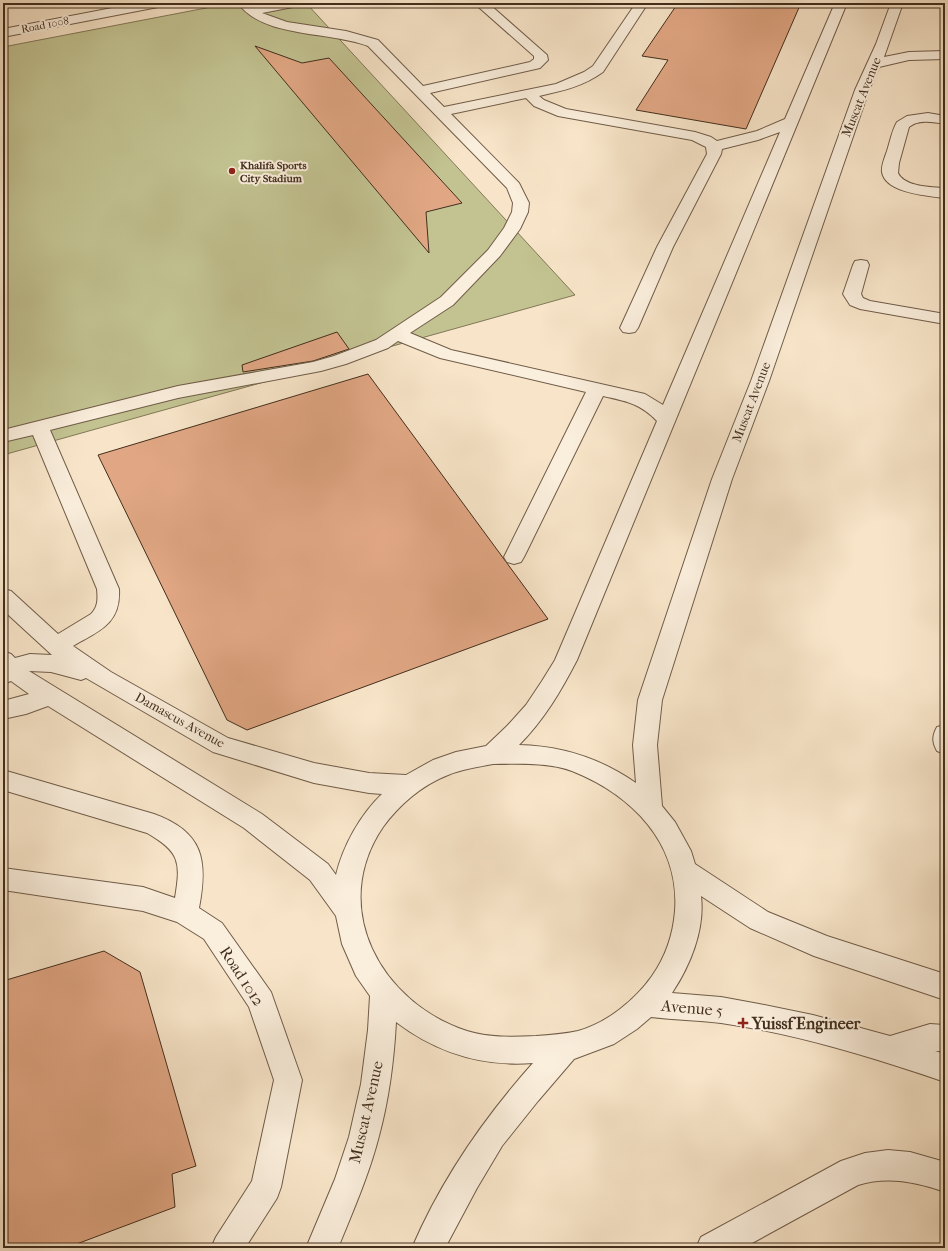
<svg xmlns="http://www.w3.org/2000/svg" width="948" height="1251" font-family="'IM FELL French Canon',serif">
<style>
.green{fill:#c3c392;stroke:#827858}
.building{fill:#e1a784;stroke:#422e1d}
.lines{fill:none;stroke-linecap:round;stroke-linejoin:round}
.minor-casing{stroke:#705c48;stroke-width:2}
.minor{fill:#faeedc;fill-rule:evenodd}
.poi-dot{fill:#8f2418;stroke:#faeedc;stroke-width:1.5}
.labels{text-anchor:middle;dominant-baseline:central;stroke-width:4;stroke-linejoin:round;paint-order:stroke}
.far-street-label{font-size:11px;fill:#422e1d;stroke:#faeedc}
.far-poi-label{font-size:11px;font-weight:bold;fill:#422e1d;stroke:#faeedc;text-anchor:start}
.street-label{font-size:13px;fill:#422e1d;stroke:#faeedc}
.near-street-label{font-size:16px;fill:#422e1d;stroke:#faeedc}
.near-poi-label{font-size:16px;font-weight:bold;fill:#422e1d;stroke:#faeedc;text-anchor:start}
</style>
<rect width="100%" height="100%" fill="#f8e5c9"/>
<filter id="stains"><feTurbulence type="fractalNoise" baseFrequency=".005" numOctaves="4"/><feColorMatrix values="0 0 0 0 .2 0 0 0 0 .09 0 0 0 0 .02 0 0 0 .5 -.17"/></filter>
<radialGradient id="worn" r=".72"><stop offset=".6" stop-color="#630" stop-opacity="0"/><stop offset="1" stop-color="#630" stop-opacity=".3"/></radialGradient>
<path class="green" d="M232 3H306L575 295 3 455V47Z"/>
<path class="building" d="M678 3H801L746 129 636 110 668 60 642 56Z
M255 46 302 63 329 58 462 203 426 212 429 253Z
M337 332 349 349 313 361 243 372 242 365Z
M368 374 548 619 247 730 227 720 98 455Z
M104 951 140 972 196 1166 172 1174 175 1207 66 1248H3V981Z"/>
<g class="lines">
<g class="minor-casing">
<path id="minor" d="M138 3H164L162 6 158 7 3 37V29Z
M238 3H251L255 7 274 3H300L298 6 262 13 287 22 346 31 378 40 423 86 530 62 534 59V56L474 3H488L547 55 548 60 540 68 430 93 444 107 556 84 584 72 593 66 636 3H648L603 72C584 86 562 91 539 96L544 100 566 109 695 132 711 137 717 141 757 131 785 119 835 3H847L577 660C561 691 544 720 519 745 562 746 600 758 636 783L633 745 638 700 712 479 751 381 855 90 876 44 891 3H903L884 57 909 52 945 51V59L909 60 879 67 869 90 769 381 732 479 662 700 657 745 662 806 675 822 691 851 695 864 768 912 827 936 945 974V1000L814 956 750 928 701 896C705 930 690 966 672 993L721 997 759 1004 813 1015 890 1036 930 1024 945 1025V1051H935L945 1054V1082C872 1057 797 1034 721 1023 698 1020 674 1020 651 1017L637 1029 614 1044 574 1059 538 1101 502 1146 477 1188 445 1248H412C441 1180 484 1118 533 1063 482 1067 437 1053 396 1022 394 1060 389 1099 379 1136 369 1175 353 1211 338 1248H306L335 1179 349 1137 361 1084 368 1030 370 996 356 976 342 944 336 916 310 880 244 828 48 706 26 714 3 719V701L29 694 11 681 3 684V651L11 654 15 658 30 654 52 655 3 610V589L11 591 58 634 91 614C98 607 98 599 97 589L33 435 3 442V430L178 386 313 362 334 356 376 340 441 297 488 250 504 228 512 212 513 203 507 188 368 46C330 31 262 38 238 3ZM526 98 534 106 558 116 692 140 706 147 707 154 657 247 620 328 623 332 629 333 635 332 638 328 673 247 721 154 722 149 758 140 780 132 663 405 645 394 451 350 410 333 453 305 500 256 520 229 528 212 529 203 519 183 451 114ZM398 341 440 358 586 392 504 557 507 562 514 564 521 562 524 557 603 396C625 401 640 403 657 421L555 660 542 681 526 705 507 726 486 746 456 752 433 760 406 775 369 773 314 763 228 738 111 672 73 646C99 631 121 624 119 589L50 430 178 398 321 371 346 364 388 348ZM29 671 51 672 81 680 86 678 213 752 314 783 369 793 382 794C360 815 343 846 336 875L328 864 262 814ZM493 764C518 764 548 762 572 771 632 795 680 843 675 911 673 935 666 956 652 976 635 1000 607 1023 578 1031 564 1034 551 1035 536 1036 513 1037 490 1038 467 1031 381 1003 328 908 383 827 399 805 422 785 448 775 462 769 478 767 493 764Z
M928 113 945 116V124C933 122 919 119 909 127L899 163 898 173C904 187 932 187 945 188V198C929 196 885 193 882 172 881 166 885 157 887 151 890 142 892 130 897 122L907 116Z
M861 260 867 261 869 265 861 294 863 298 870 301 945 314V324L860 309 850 305 843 294 853 265 855 261Z
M945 725V754L937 751C932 742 932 736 937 727Z
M3 770 154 814C204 832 208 861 199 908L222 923 271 992 302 1080 281 1187 277 1198 245 1248H211L216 1237 252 1181 274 1080 249 1007 204 939 177 922 143 911 3 890V868L143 887 175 898C181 862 180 852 147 833L3 790Z
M888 1150 910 1152 945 1162V1192C916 1182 888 1176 858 1185L743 1248H696L701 1237 841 1161 865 1153Z"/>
</g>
<use href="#minor" class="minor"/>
</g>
<g class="poi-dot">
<circle cx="232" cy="171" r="4"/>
<path d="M741 1017h4v4h4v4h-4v4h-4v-4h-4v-4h4z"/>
</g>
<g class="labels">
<g class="far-street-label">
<text transform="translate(45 25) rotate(-11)">Road 1008</text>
</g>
<g class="far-poi-label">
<text x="240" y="165">Khalifa Sports<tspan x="240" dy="13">City Stadium</tspan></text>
</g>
<g class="street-label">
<text transform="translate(861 97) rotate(-68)">Muscat Avenue</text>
<text transform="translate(751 402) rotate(-69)">Muscat Avenue</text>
<text transform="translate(180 720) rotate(29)">Damascus Avenue</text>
</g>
<g class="near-street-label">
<text transform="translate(242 976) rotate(57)">Road 1012</text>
<text transform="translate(692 1008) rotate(5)">Avenue 5</text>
<text transform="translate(366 1112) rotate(-77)">Muscat Avenue</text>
</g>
<g class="near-poi-label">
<text x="752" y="1023">Yuissf Engineer</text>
</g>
</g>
<rect width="948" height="1251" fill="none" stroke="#f8e5c9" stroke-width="16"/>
<rect x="4" y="4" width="940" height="1243" fill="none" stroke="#422e1d" stroke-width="2"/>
<rect x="8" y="8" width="932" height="1235" fill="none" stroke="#422e1d"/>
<rect width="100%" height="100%" filter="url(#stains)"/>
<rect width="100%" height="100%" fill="url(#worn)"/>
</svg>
